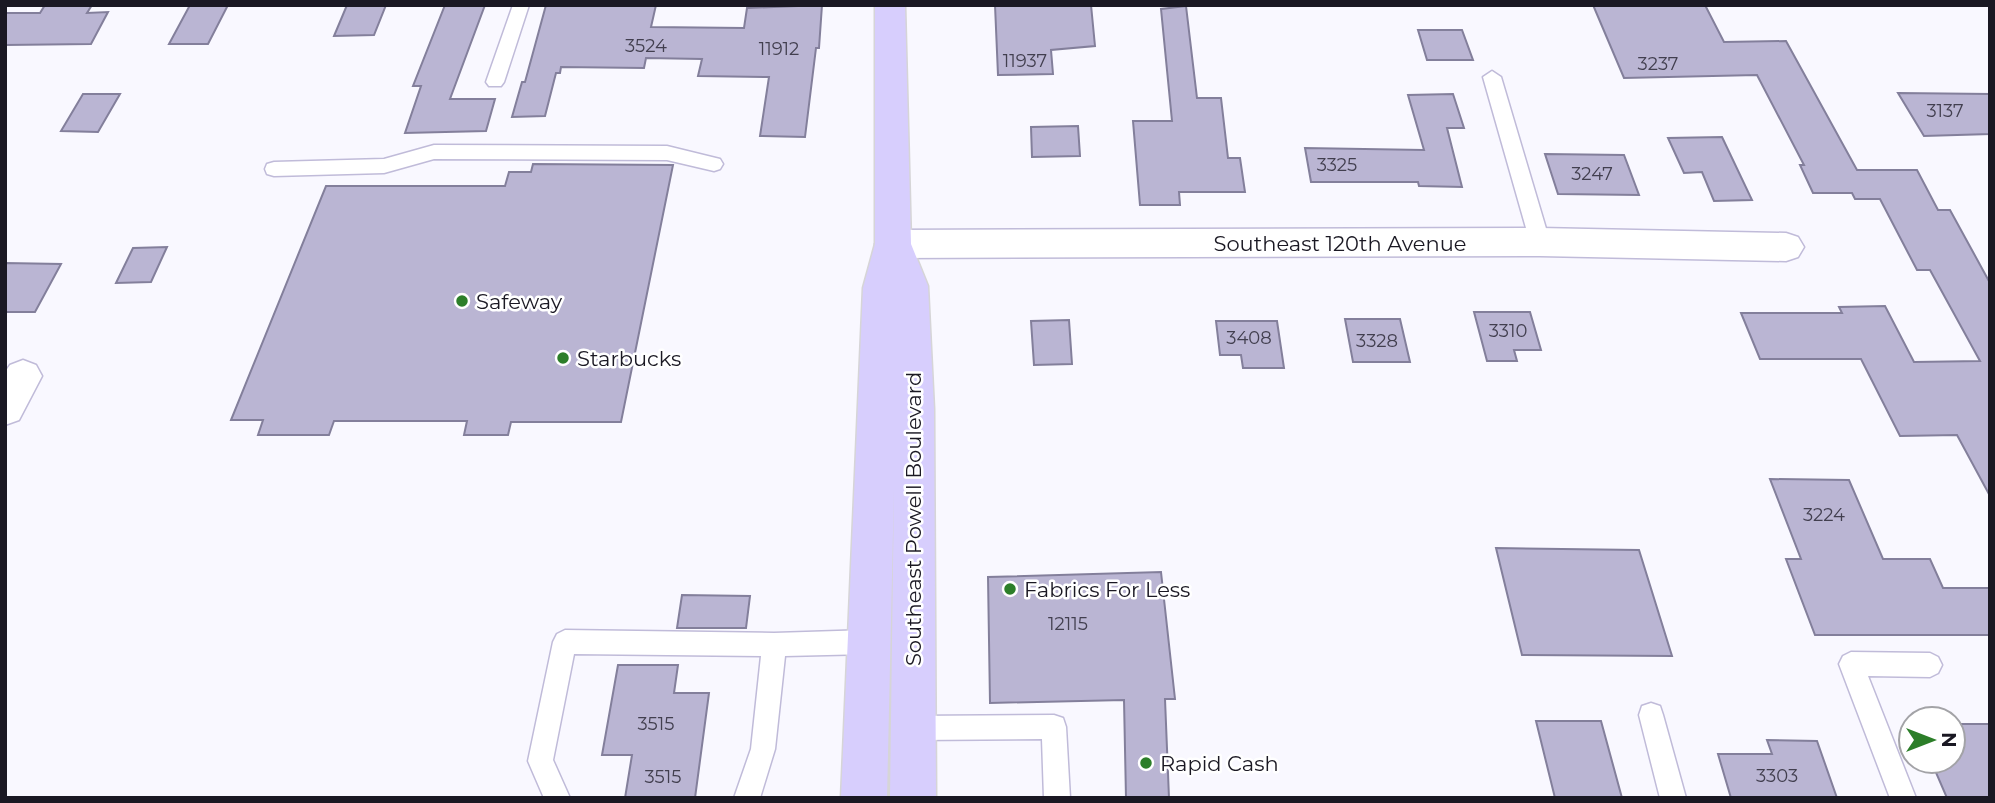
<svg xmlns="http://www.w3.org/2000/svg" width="1995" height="803" font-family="Montserrat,sans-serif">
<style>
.building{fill:#bab5d3;stroke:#837f9b;stroke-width:2}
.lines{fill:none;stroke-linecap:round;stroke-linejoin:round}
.service-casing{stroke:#c0bbd9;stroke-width:3}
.minor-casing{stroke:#c0bbd9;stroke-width:3}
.primary-casing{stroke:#d6d5d7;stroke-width:3}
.service{fill:#fff;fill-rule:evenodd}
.minor{fill:#fff;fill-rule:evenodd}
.primary{fill:#d7cefd;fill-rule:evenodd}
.poi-dot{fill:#2c7e29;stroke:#fff;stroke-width:2.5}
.labels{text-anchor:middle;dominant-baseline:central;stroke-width:5;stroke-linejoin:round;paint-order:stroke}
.number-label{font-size:18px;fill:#423f4f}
.street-label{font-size:21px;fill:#1a1823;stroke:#fff}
.poi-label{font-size:21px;fill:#1a1823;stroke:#fff;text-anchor:start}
</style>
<rect width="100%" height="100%" fill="#f9f8ff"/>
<path class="building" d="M45 5H92L87 13 108 12 91 44 5 45V13H40Z
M190 5H228L208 44H169Z
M347 5H386L374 35 334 36Z
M445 5H485L450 99H495L486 131 405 133 421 86H413Z
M546 5H656L651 27 744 28 747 8 822 5 819 48H816L805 137 760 136 769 77 698 76 702 59 646 58 644 68 561 67 560 73H556L545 116 512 117 522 82H525Z
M995 5H1091L1095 46 1051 50 1053 74 998 75Z
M1593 5H1705L1724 42 1786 41 1857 170H1917L1938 210H1950L1990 283V496L1957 435 1900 436 1861 359H1760L1741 313H1842L1839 307 1885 306 1914 362 1980 361 1930 270H1917L1880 199H1855L1852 193H1813L1800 165H1804L1757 75 1624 78Z
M1186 6 1197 98H1221L1228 158H1240L1245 192H1179L1180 205H1140L1133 121H1172L1161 9Z
M1418 30H1462L1473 60H1427Z
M1898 93 1990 94V134L1924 136Z
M83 94H120L98 132 61 131Z
M1453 94 1464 128H1447L1462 187 1419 186 1418 182H1311L1305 148 1424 150 1408 95Z
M1078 126 1080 156 1032 157 1031 127Z
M1722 137 1752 200 1714 201 1702 172 1684 173 1668 138Z
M1545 154 1624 155 1639 195 1558 194Z
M533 164 673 165 621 422H511L508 435H464L467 421H334L329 435H258L263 420H231L326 186H505L509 172H531Z
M167 247 151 282 116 283 133 248Z
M5 263 61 264 35 312H5Z
M1474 312H1530L1541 350H1514L1517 361H1487Z
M1345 319H1400L1410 362H1353Z
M1069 320 1072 364 1034 365 1031 321Z
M1216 321H1277L1284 368H1243L1241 355H1220Z
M1770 479 1849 480 1883 559H1930L1943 588H1990V635H1815L1786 559H1801Z
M1496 548 1639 550 1672 656 1522 655Z
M1161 572 1175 699H1165L1169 798H1126L1124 700 990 703 988 577Z
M682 595 750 596 746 628H677Z
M618 665H678L674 693H709L695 798H625L632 755H602Z
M1536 721H1601L1622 798H1555Z
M1953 724H1990V798H1947L1931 761H1953Z
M1767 740 1817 741 1837 798H1731L1718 754H1772Z"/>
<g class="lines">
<g class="service-casing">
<path id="service" d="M513 5H529L504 82 501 86H489L486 82Z
M1492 71 1501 77 1550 242 1547 247 1540 250 1533 247 1530 242 1483 77Z
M434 145 667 146 720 159 723 164 720 169 714 171 667 160 434 159 384 173 274 176 267 174 265 169 267 164 274 162 384 159Z
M565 630 774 633 869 630 877 634 881 642 877 650 869 654 785 656 775 749 760 798H734L751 749 761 656 574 654 553 760 570 798H544L528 761 553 642 557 634Z
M1851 652 1930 653 1938 657 1942 665 1938 673 1930 677 1868 676 1916 798H1890L1839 664 1843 656Z
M1651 703 1660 706 1663 715 1686 798H1660L1639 715 1642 706Z
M1054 715 1063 718 1066 727 1070 798H1044L1042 739 913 740 904 737 901 728 904 719 913 716Z"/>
</g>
<g class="minor-casing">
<path id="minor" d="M1540 228 1786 233 1798 237 1804 247 1798 257 1786 261 1540 256 893 258 881 254 875 244 881 234 893 230Z
M23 360 36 365 42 376 19 420 5 425V372L10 365Z"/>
</g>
<g class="primary-casing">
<path id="primary" d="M875 5H905L911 244 928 286 934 409 936 798H890L894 488 887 798H841L863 288 875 244Z"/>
</g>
<use href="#service" class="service"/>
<use href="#minor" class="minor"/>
<use href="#primary" class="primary"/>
</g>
<g class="poi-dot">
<circle cx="462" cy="301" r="7"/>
<circle cx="563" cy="358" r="7"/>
<circle cx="1010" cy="589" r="7"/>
<circle cx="1146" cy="763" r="7"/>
</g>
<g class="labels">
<g class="number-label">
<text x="646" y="46">3524</text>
<text x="779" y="49">11912</text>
<text x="1025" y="61">11937</text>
<text x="1658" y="64">3237</text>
<text x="1945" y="111">3137</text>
<text x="1337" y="165">3325</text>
<text x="1592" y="174">3247</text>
<text x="1508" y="331">3310</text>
<text x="1249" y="338">3408</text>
<text x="1377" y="341">3328</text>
<text x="1824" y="515">3224</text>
<text x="1068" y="624">12115</text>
<text x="656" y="724">3515</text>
<text x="1777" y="776">3303</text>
<text x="663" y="777">3515</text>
</g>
<g class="street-label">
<text x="1340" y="243">Southeast 120th Avenue</text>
<text transform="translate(913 519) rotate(-90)">Southeast Powell Boulevard</text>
</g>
<g class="poi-label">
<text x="476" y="301">Safeway</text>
<text x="577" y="358">Starbucks</text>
<text x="1024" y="589">Fabrics For Less</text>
<text x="1160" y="763">Rapid Cash</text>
</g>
</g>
<rect width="1995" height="803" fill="none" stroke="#1a1823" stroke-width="14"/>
<g transform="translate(1932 740) rotate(90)"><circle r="33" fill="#ffffff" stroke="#a3a3a7" stroke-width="2"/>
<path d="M0-5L12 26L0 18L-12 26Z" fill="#2c7e29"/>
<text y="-10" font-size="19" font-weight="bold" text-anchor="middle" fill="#1a1823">N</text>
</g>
</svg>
